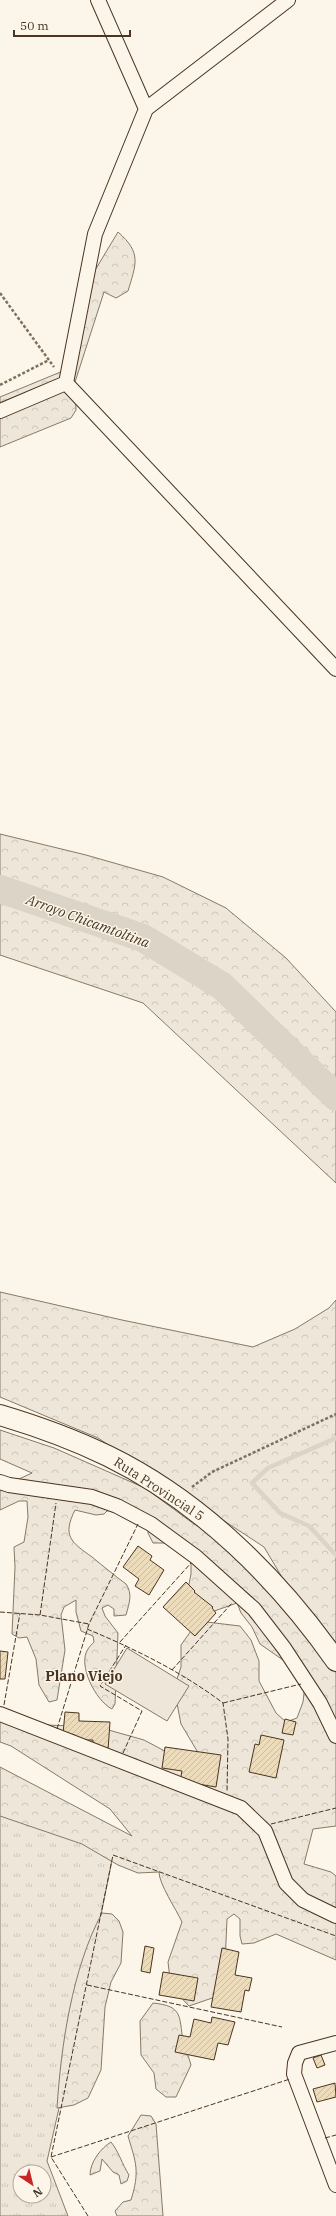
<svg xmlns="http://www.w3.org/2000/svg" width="336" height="2216" font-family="'IBM Plex Serif',serif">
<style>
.grass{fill:url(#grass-tufts);stroke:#887966;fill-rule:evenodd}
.forest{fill:url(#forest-crowns);stroke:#887966}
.garden{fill:#ede6d9;stroke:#887966}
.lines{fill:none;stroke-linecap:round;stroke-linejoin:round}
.stream{stroke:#dcd4c6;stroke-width:4.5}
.river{stroke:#dcd4c6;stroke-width:28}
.building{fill:url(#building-hatch);stroke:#4a3520}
.street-casing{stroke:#4a3520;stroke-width:16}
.secondary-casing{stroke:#4a3520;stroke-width:22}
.path{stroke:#7f6f5c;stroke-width:2.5;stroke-dasharray:3 2;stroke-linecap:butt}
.street{stroke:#fbf6e9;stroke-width:14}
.secondary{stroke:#fbf6e9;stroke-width:20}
.fence{stroke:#4a3520;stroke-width:1;stroke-dasharray:5 2;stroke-linecap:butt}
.labels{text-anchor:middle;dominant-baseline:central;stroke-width:3;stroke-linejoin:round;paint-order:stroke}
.street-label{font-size:13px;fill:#4a3520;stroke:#fbf6e9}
.water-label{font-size:14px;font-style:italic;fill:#4a3520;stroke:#fbf6e9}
.neighbourhood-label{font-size:14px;font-weight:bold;fill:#4a3520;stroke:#fbf6e9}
</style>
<defs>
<pattern id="grass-tufts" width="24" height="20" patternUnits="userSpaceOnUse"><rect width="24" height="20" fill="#ede6d9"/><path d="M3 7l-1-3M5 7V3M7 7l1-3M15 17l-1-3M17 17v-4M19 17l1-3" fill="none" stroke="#cdc6ba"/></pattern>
<pattern id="forest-crowns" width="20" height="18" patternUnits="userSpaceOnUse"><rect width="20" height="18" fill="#ede6d9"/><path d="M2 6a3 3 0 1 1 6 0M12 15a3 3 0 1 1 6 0" fill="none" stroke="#cdc6ba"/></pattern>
<pattern id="building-hatch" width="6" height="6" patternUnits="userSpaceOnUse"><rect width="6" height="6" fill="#ecdcbc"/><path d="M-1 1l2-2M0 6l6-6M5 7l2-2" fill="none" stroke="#ccbda1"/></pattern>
</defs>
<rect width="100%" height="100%" fill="#fbf6e9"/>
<path class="grass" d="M0 1809 113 1855 87 1985 47 2161 68 2216H0ZM20 2172H44V2196H20Z"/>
<path class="forest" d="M118 232C142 253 136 264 128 291L116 298 104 292 75 382 76 410 71 418 0 447V397L63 371 94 272Z
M0 834 86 855 163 877 226 908 286 958 336 1012V1183L143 1003 0 955Z
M0 1292 122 1320 253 1347 295 1329 329 1308 336 1300V1668L264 1547 98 1438 0 1397Z
M0 1430 54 1448 145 1488 194 1524 219 1537 314 1641 336 1673V1826L313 1829 304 1864 331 1872 336 1876V1960L276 1934 254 1943 242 1944 240 1936V1919L234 1914 227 1919 225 1965 221 1995 189 2006 171 1987 168 1962 182 1922C176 1909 159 1884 159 1872L138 1873 118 1865 82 1844 0 1816V1767L132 1836 110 1809 11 1746 0 1742V1708L47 1725 98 1727 144 1740 176 1757 203 1761 181 1724 174 1688 181 1667V1645L198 1621 240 1626 251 1640 259 1661V1681L276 1713 286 1722 297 1718 303 1702 306 1676 260 1644 252 1627 241 1613 237 1603 206 1614 188 1589 191 1574V1549L182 1543H153L148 1533 149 1517 130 1506 107 1511 104 1514 96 1515 75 1510C62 1536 71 1542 92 1557 103 1566 114 1575 126 1584 133 1594 129 1604 126 1615L114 1616V1609L108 1605 102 1608 105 1616 118 1633 115 1704 112 1709C96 1701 77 1665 88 1649 89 1647 92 1644 94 1642L93 1636 81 1631 76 1612V1600L64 1607 61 1615 65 1650 57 1700 49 1702 39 1685 36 1659 27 1637 19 1638 12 1634 15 1567 14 1547 24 1542 28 1517 27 1501H19L0 1510V1490L11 1479H19L32 1473 0 1459Z
M102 1913 112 1914 119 1921 123 1932 121 1963 111 1982 105 2007 101 2070 88 2098 74 2105 57 2108C61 2046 72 1969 102 1913Z
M153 2003C183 2006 179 2016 183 2041 185 2049 189 2057 191 2065L176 2097H166L156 2089 154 2073 141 2055 140 2021Z
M141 2115 151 2116 156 2124 163 2216H117L115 2211 123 2202 131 2200C140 2171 136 2163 128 2136Z
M111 2142C119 2152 122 2164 129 2175L127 2181 121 2184 119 2175 113 2172 102 2159 100 2171 90 2175C90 2162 101 2148 111 2142Z"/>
<path class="garden" d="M127 1648 189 1686 167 1721 105 1684Z"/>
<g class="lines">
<path class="stream" d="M336 1438 268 1468 252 1483 280 1513 309 1526 336 1555"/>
<path class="river" d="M0 889 143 938 222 986 336 1097"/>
</g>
<path class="building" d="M138 1546 152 1556 150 1560 164 1570 149 1595 135 1586 139 1579 123 1567Z
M186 1582 195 1591 194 1592 213 1607 212 1608 216 1613 195 1636 163 1607Z
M0 1651 8 1652 5 1679H0Z
M65 1712 79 1713V1721L110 1722 108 1750 93 1749V1740H75V1735L63 1734Z
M285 1719 296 1722 293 1735 282 1733Z
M261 1735 284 1740 276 1778 249 1772 255 1744 259 1745Z
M165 1747 221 1755 216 1787 180 1781 182 1771 162 1768Z
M145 1946 154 1948 150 1973 141 1971Z
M222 1948 239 1952 235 1975 252 1978 249 1991 245 1990 241 2012 211 2007Z
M163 1972 198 1978 194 2001 159 1995Z
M212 2017 235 2022 228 2045 218 2043 214 2060 175 2052 179 2035 190 2037 194 2019 211 2023Z
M321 2055 325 2065 317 2068 313 2058Z
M335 2083 336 2097 317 2102 313 2089Z"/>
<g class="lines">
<g class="street-casing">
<path id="street" d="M98 0 146 109
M66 383 95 234 146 109 288 0
M66 383 336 669
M0 411 66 383
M0 1482 9 1485 92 1497 117 1506 151 1524 196 1557 254 1609 284 1648 320 1703 336 1736
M0 1714 241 1808 265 1831 286 1883 303 1900 336 1916
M336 2043 299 2053 295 2063 294 2074 336 2185"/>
</g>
<g class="secondary-casing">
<path id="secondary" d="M0 1415C37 1426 73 1439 108 1456 200 1501 278 1578 336 1661"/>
</g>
<path class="path" d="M0 293 54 367
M0 385 49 360
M192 1487 212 1472 336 1414"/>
<use href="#street" class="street"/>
<use href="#secondary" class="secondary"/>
<path class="fence" d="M0 1612 40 1615 89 1624
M40 1615 56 1503
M87 1629C135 1649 182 1672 223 1703L228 1739 227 1792
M120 1642 191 1563
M172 1670 232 1603
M223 1703 301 1684
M4 1705 20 1613
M57 1729 89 1624 138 1524
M123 1753 142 1711 100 1686 126 1645
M271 1824 336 1808
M87 1985 282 2027
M325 2138 336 2135
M51 2157 290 2079
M88 2216 51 2157 113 1855 336 1936"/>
</g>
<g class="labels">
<g class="street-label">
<text transform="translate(159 1489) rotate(33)">Ruta Provincial 5</text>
</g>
<g class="water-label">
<text transform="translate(88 921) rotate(20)">Arroyo Chicamtoltina</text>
</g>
<g class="neighbourhood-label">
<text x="84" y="1676">Plano Viejo</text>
</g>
</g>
<g transform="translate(32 2184) rotate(145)"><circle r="19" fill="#fbf6e9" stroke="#b4a999"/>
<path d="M0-3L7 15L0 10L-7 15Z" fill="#c62828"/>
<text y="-6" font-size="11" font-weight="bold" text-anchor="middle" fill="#4a3520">N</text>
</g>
<path d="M14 30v6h116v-6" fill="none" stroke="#4a3520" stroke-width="2"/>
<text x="20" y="30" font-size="12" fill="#4a3520" stroke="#fbf6e9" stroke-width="3" paint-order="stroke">50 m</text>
</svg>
